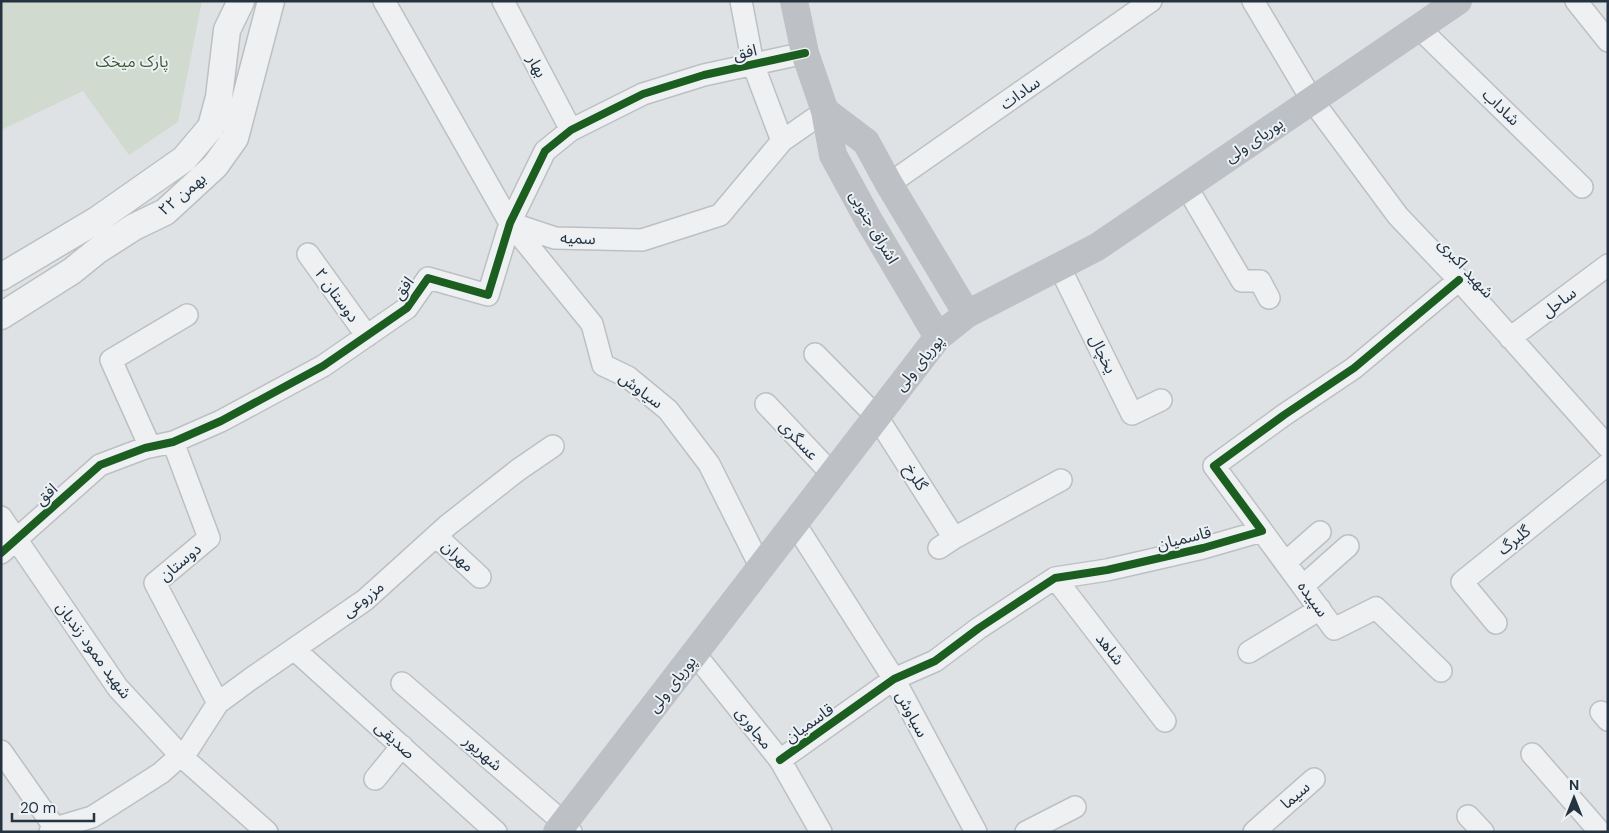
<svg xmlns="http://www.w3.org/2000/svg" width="1609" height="833" font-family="'DM Sans','Noto Sans Arabic',sans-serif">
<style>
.green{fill:#d1dacf}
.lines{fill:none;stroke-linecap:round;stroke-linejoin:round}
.minor-casing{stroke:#bdc0c3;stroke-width:24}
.tertiary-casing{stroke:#bdc0c3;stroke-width:29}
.minor{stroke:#eef0f2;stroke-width:21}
.tertiary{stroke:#eef0f2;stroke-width:26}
.secondary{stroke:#bdc1c5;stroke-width:28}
.cycleway-casing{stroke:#ecf1f5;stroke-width:11}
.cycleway{stroke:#1b5e20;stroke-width:8}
.labels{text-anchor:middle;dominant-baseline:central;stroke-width:4;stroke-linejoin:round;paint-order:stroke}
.street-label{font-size:16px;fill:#25323f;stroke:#ecf1f5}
.park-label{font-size:16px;fill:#3e5c31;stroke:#ecf1f5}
</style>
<rect width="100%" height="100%" fill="#dfe2e5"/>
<path class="green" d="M1 1H202L178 122 129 155 83 91 1 130Z"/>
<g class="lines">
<g class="minor-casing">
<path id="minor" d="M384 1 510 223 592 324 603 365 628 377 668 410 709 464 761 568
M503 1 571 130
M741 1 753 64 782 141
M1253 1 1312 100 1398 216 1459 280 1608 447
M1576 1 1608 41
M1419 28 1582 187
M889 184 1151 1
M1186 186 1242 281H1260L1269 298
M510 223 555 238 642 240 720 215 782 141 825 111
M308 254 367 336
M1059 266 1132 414 1161 400
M1510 338 1608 265
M815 354 877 417 954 538
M766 404 833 475
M173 442 209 538 155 583 218 703
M150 447 111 360 187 315
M1 517 118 688 181 756 267 832
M795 524 894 679 976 832
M1262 531 1334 629 1376 608 1441 671
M436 536 480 577
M939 548 954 538 1061 480
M1 553 100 465 145 448 173 442 221 421 323 366 407 308 428 278 488 295 510 223 545 151 571 130 643 94 704 75 805 53
M1286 562 1320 532
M1055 578 1165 721
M1303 586 1348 546
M1496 623 1462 582 1608 464
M294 649 496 832
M1249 652 1320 609
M695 654 780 760 821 832
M402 683 564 823 571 832
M1601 712 1608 720
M1 751 55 828
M1532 754 1600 832
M780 760 894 679 935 661 979 628 1055 578 1107 570 1203 548 1262 531 1214 466 1284 415 1354 368 1459 280
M375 779 402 746
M1468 816 1483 832
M50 832 55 828 92 817 161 773 189 748 218 703 252 678 365 600 448 525 518 470 553 446
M1026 832 1075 807
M1254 832 1314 779"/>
</g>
<g class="tertiary-casing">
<path id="tertiary" d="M1 277 97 220 184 159 211 127 219 97 227 30 241 1
M1 316 72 271 98 250 134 227 165 212 215 166 235 138 271 1"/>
</g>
<use href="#minor" class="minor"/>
<use href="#tertiary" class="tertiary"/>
<path class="secondary" d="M794 1 805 53 825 111 833 155 868 219 938 337
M825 111 866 142 889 184 967 314
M557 832 938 337 967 314 1097 247 1458 1"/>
<g class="cycleway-casing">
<path id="cycleway" d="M1 553 100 465 145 448 173 442 221 421 323 366 407 308 428 278 488 295 510 223 545 151 571 130 643 94 704 75 805 53
M780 760 894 679 935 661 979 628 1055 578 1107 570 1203 548 1262 531 1214 466 1284 415 1354 368 1459 280"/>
</g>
<use href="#cycleway" class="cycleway"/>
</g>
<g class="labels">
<g class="street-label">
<text transform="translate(745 52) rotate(-12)">افق</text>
<text transform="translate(537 66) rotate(62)">بهار</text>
<text transform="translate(1020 93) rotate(-35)">سادات</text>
<text transform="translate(1501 107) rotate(44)">شاداب</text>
<text transform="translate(1254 140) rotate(-34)">پوریای ولی</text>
<text transform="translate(182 194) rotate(-40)">۲۲ بهمن</text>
<text transform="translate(874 227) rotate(60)">اشراق جنوبی</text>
<text transform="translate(578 238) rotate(2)">سمیه</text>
<text transform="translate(1466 268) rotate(48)">شهید اکبری</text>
<text transform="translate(403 288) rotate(-53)">افق</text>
<text transform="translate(337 295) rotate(54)">دوستان ۲</text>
<text transform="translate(1559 302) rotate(-37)">ساحل</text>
<text transform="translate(1103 354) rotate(64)">یخچال</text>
<text transform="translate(919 363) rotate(-51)">پوریای ولی</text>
<text transform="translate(641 390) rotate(36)">سیاوش</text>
<text transform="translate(799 440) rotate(47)">عسگری</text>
<text transform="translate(916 477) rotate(58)">گلرخ</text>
<text transform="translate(46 494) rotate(-42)">افق</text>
<text transform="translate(1184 538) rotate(-14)">قاسمیان</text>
<text transform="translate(1514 540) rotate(-39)">گلبرگ</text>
<text transform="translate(458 556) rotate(43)">مهران</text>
<text transform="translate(180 562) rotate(-40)">دوستان</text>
<text transform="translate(363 599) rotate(-38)">مزروعی</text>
<text transform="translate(1313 599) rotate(54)">سپیده</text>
<text transform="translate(1110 649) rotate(52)">شاهد</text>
<text transform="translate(94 650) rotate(54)">شهید ممود زندیان</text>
<text transform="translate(672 684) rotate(-52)">پوریای ولی</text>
<text transform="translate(912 714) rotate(62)">سیاوش</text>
<text transform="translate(809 723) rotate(-35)">قاسمیان</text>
<text transform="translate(754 728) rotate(52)">مجاوری</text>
<text transform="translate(395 740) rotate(42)">صدیقی</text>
<text transform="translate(483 753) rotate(41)">شهریور</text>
<text transform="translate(1295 795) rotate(-41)">سیما</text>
</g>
<g class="park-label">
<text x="132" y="61">پارک میخک</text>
</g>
</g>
<rect width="1609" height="833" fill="none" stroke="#25323f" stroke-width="5"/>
<g transform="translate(1574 798)" stroke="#ecf1f5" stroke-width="4" paint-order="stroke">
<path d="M0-4L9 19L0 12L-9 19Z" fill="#25323f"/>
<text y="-8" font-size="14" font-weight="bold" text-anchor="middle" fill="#25323f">N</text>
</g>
<path d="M12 813v8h82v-8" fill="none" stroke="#25323f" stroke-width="2.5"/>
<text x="20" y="813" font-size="15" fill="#25323f" stroke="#ecf1f5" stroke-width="4" paint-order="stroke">20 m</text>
</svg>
